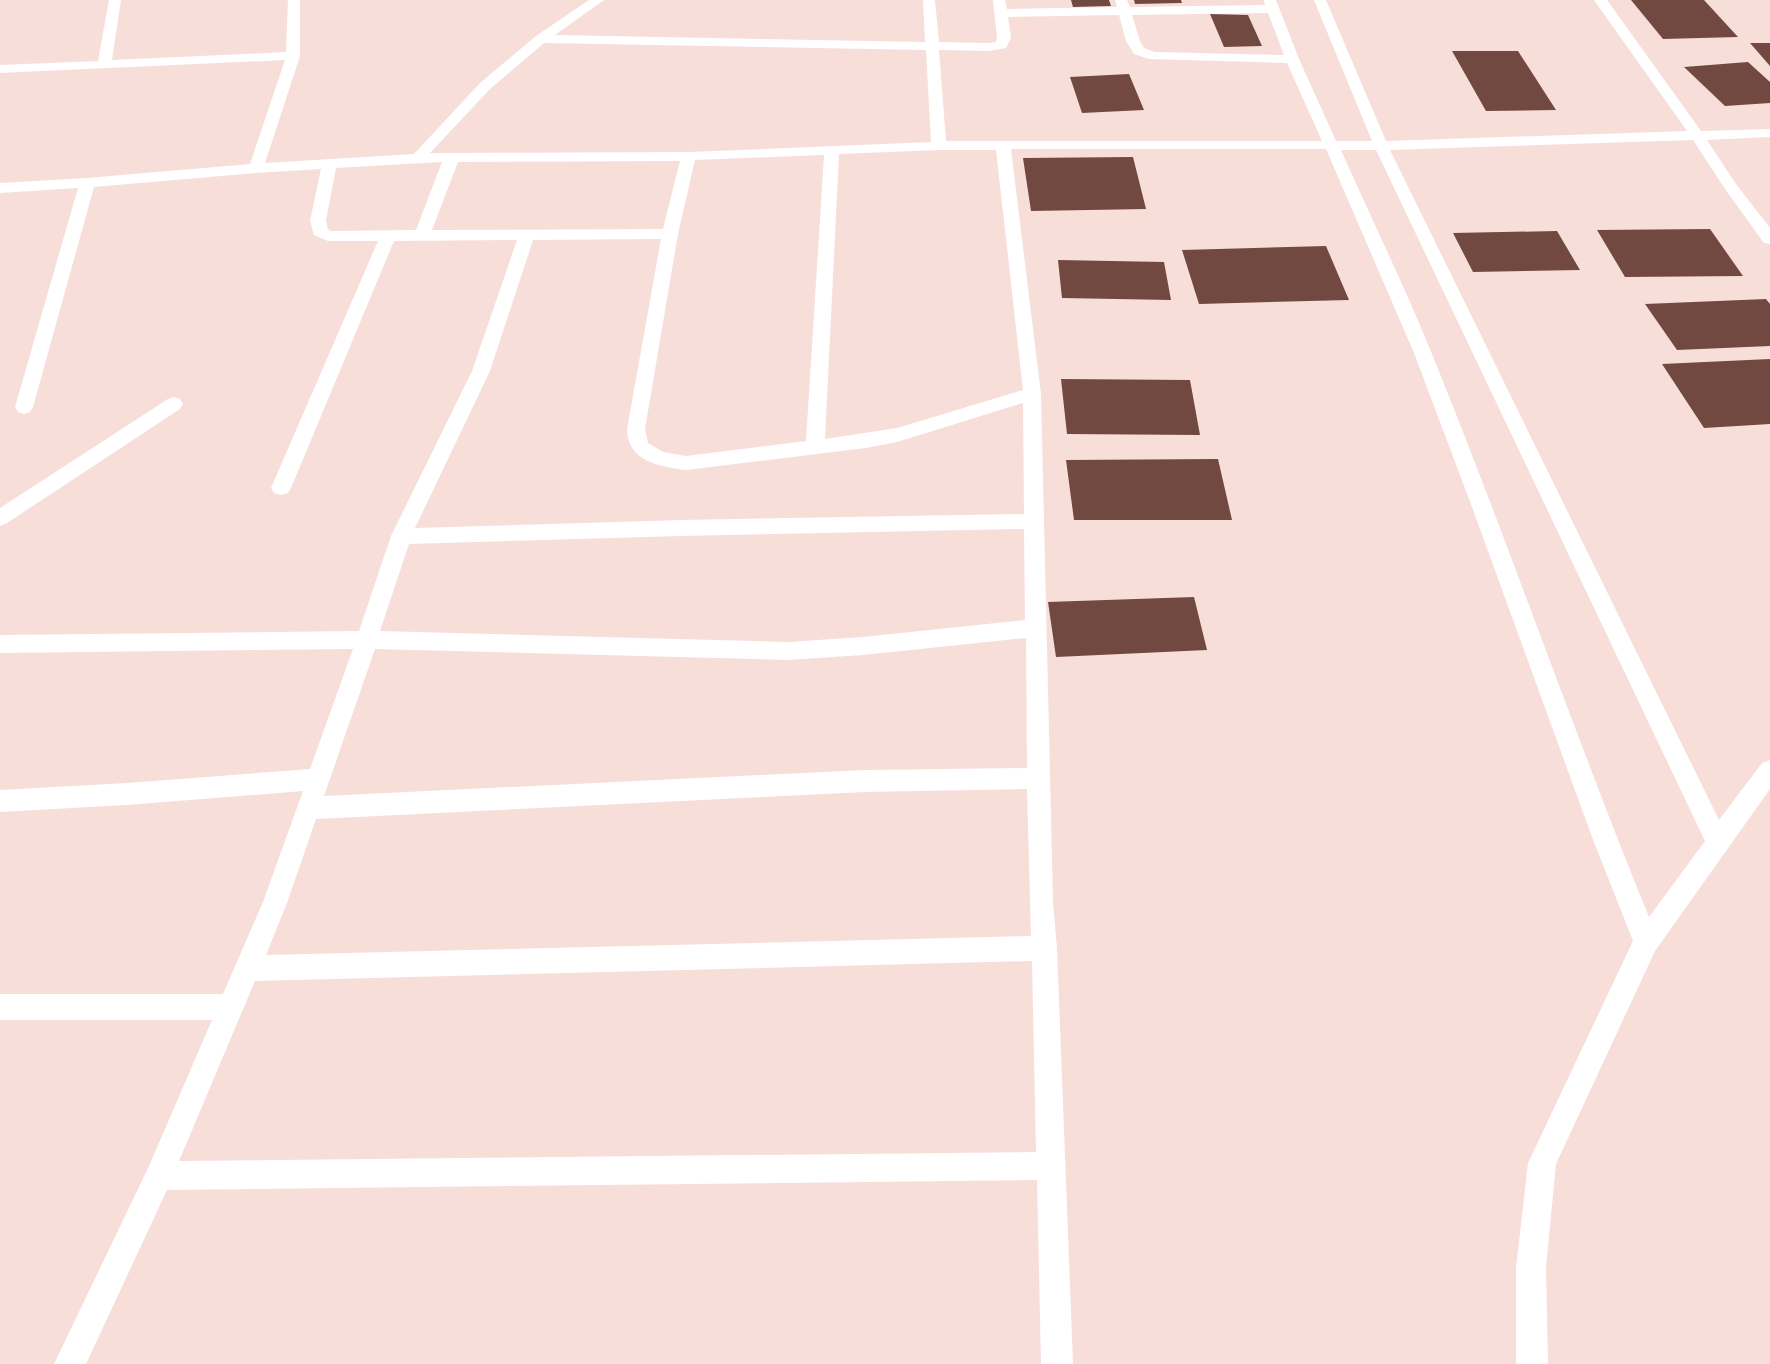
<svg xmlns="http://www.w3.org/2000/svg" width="1770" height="1364" font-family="'Fira Sans',sans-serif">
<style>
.building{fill:#714941}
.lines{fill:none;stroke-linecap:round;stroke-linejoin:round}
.street{fill:#fff;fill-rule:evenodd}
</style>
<rect width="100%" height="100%" fill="#f7ded9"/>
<path class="building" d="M1071 0H1109L1111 6 1073 7Z
M1134 0H1181L1182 3 1135 4Z
M1631 0H1704L1738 37 1663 39Z
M1210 14 1248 15 1262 46 1224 47Z
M1750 43H1770V66Z
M1452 51H1518L1556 110 1486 111Z
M1748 62 1770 82V103L1725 106 1684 67Z
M1129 74 1144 110 1082 113 1070 77Z
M1133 157 1146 209 1031 211 1023 158Z
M1710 229 1743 276 1625 277 1597 230Z
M1557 231 1580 270 1473 272 1453 233Z
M1326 246 1349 300 1199 304 1182 250Z
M1058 260 1164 262 1171 300 1062 298Z
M1766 299 1770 304V346L1677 350 1645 304Z
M1770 359V424L1704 428 1662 364Z
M1061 379 1190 380 1200 435 1067 434Z
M1218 459 1232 520H1074L1066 460Z
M1194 597 1207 650 1056 657 1048 602Z"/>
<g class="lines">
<path class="street" d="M109 0H121L112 60 286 52 288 0H300V56L265 163 414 154 480 83 536 36 589 0H604L555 35 925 42 923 0H935L939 42 989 43 996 42 997 38 993 0H1005L1007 9 1117 7 1115 0H1127L1130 7 1265 5 1264 0H1276L1299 59 1336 141H1372L1314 0H1326L1386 141 1687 131 1594 0H1607L1701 131 1770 129V137L1707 140 1736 184 1770 228V244L1764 243 1725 189 1693 140 1390 150 1719 820 1762 763 1770 760V789L1655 951 1556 1164 1546 1268 1548 1364H1516V1268L1528 1163 1633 941 1592 837 1472 507 1414 353 1326 149H1011L1041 394 1053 902 1057 948 1073 1364H1041L1037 1180 167 1190 86 1364H54L149 1166 212 1020H0V994H223L263 902 303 791 127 805 0 812V790L127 783 310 769 353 649 0 653V635L359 631 391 536 472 371 517 240 394 241 291 488 288 493 281 495 274 493 271 488 378 241H328L314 235 310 221 321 169 256 173 94 187 33 407 30 412 24 414 18 412 15 407 78 188 0 193V183L87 178 250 164 285 60 0 73V65L98 61ZM1268 13 1284 55 1155 52 1144 48 1140 41 1132 15ZM1119 15 1126 41 1134 54 1149 59 1287 63 1322 141H946L939 50 989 51 1006 48 1011 38 1008 17ZM544 43 926 50 931 142 689 152 430 153 490 89ZM939 150H996L1023 390 897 428 825 439 839 154ZM1341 150H1376L1705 841 1649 917C1573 731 1508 541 1432 354 1404 285 1371 218 1341 150ZM824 155 806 441 686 456 663 452 648 443 645 429 678 234 695 160ZM680 161 663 229 432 230 458 162ZM442 162 416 230 331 231 328 229 326 221 336 168ZM661 239 627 429C627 461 660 467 686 470L866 448 897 442 1023 403 1024 514 681 520 415 528 490 371 533 240ZM1024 529 1025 620 863 637 788 642 380 631 409 544 681 536ZM1026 638 1027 768 865 770 324 796 375 649 788 660 863 655ZM1027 789 1031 936 266 955 287 903 316 819 865 792ZM1032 961 1036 1152 179 1161 255 981Z
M174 397 180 399 183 404 180 409 7 523 0 526V508L168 399Z"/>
</g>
</svg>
